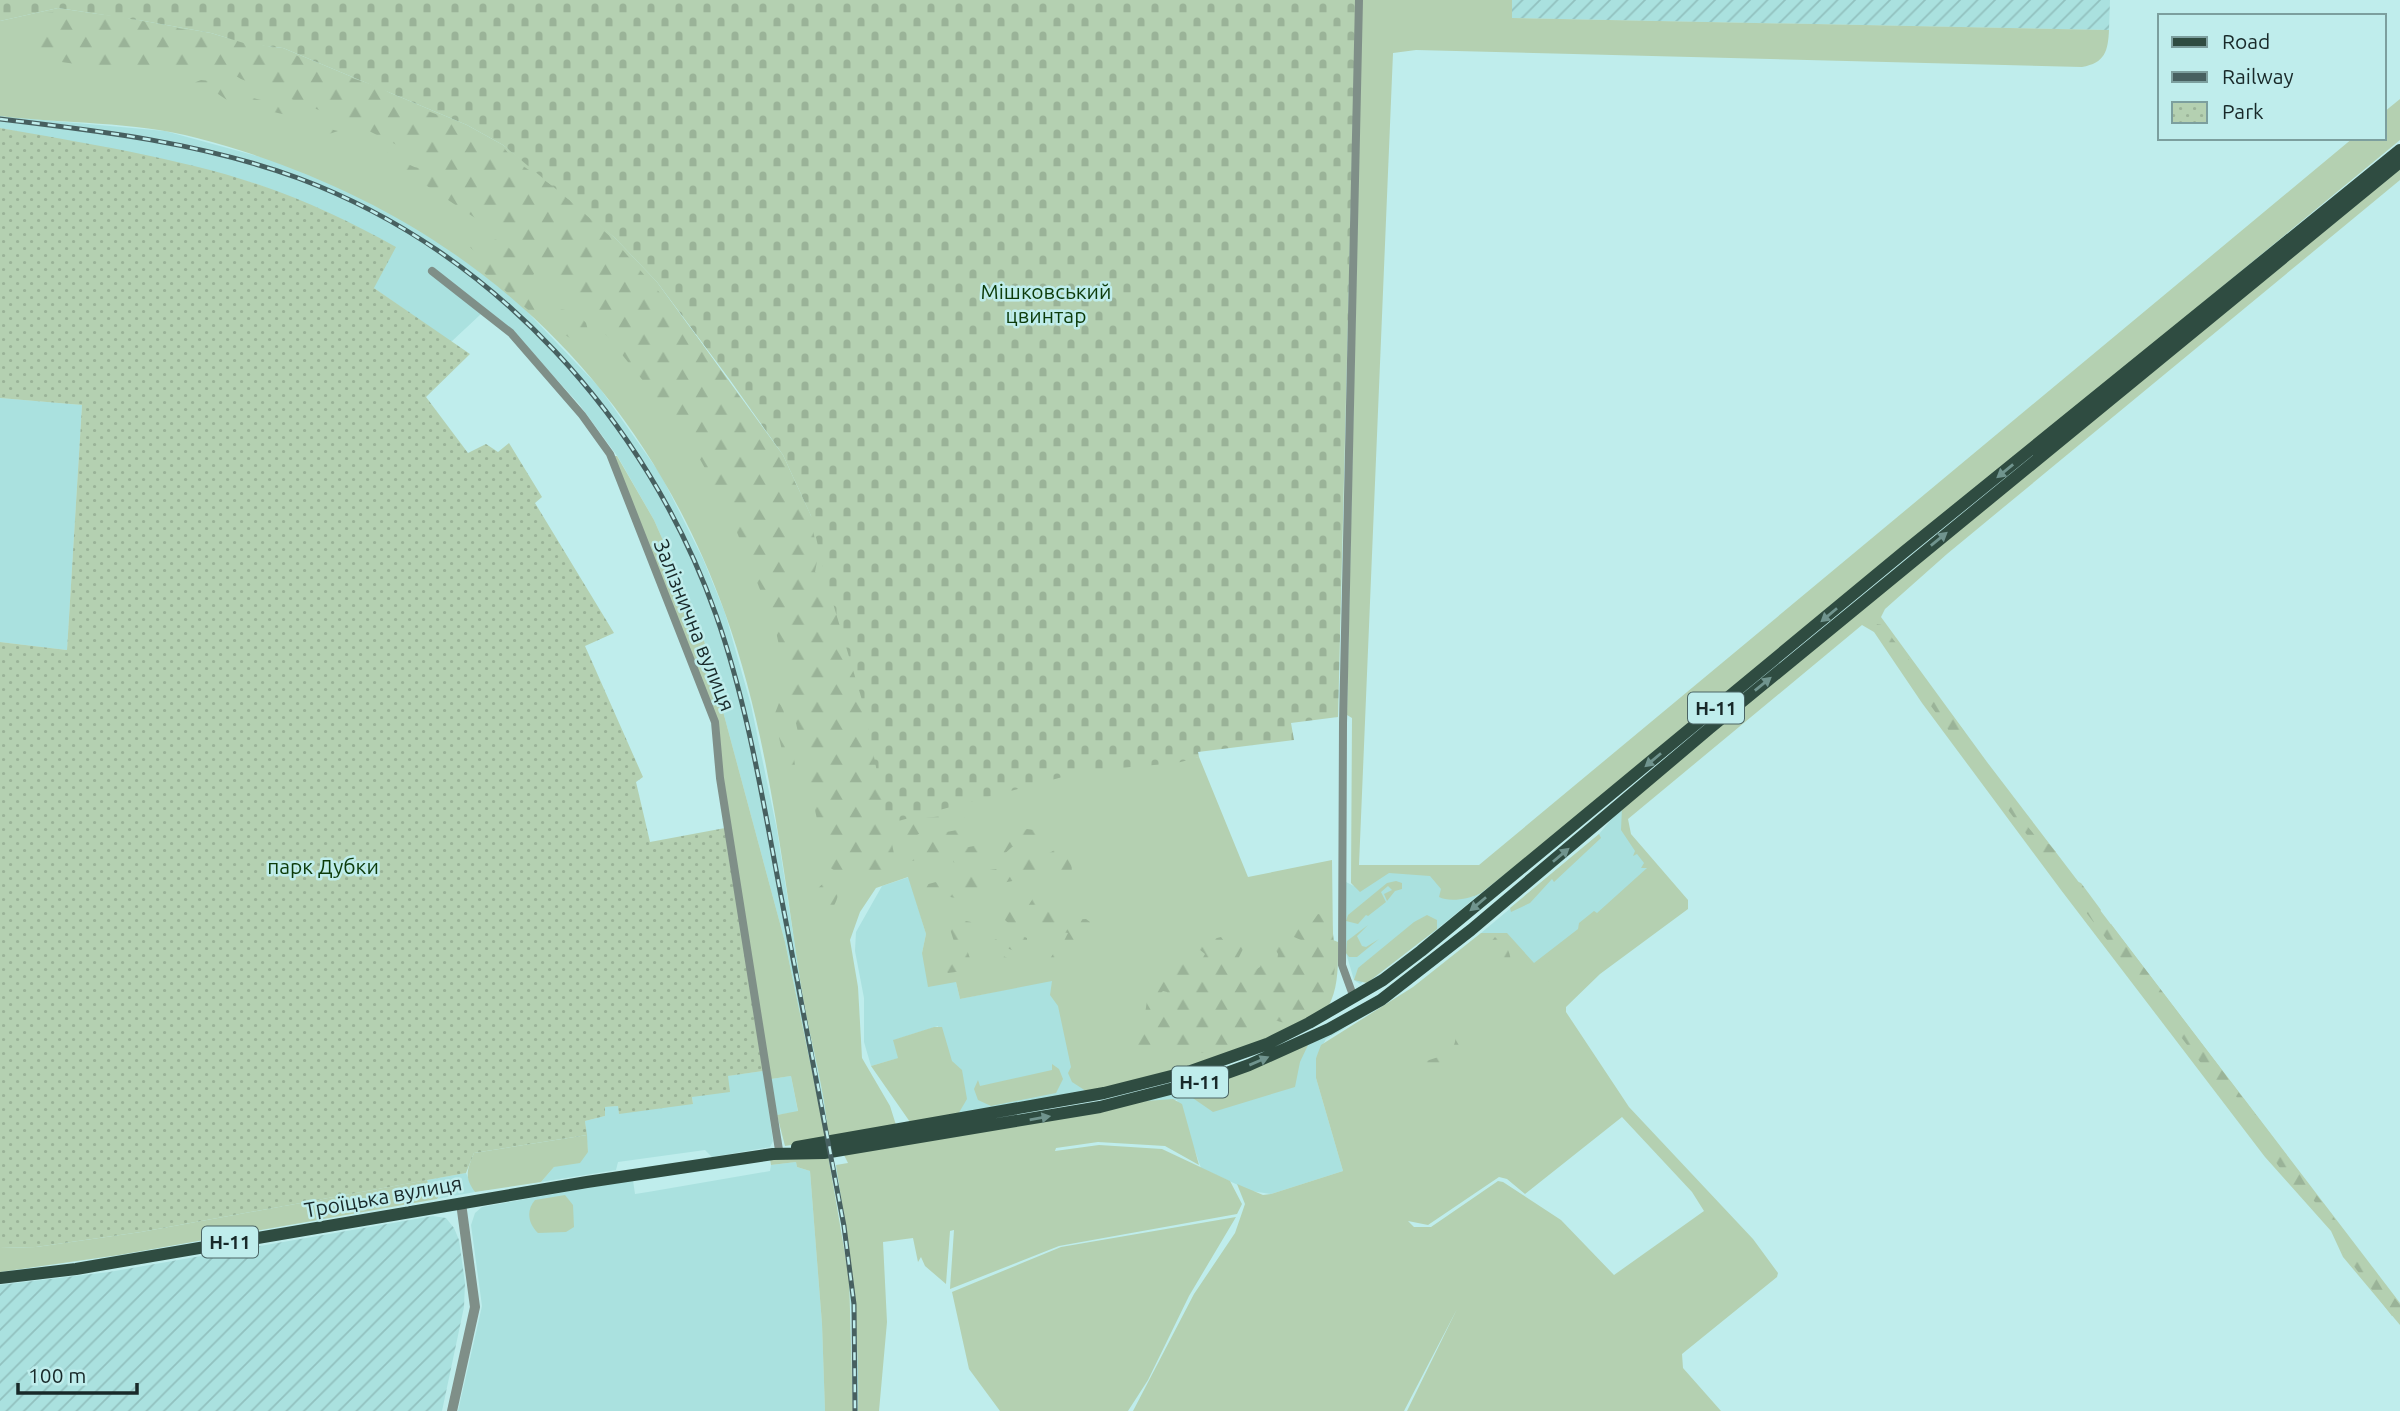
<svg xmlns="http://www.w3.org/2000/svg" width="2400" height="1411" font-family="Ubuntu,sans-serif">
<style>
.built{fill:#aae1df}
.industrial{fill:url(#industrial-furrows)}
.grass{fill:#b4d0b1;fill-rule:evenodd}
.forest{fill:url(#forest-firs)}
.cemetery{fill:url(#cemetery-stones)}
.park{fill:url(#park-dots)}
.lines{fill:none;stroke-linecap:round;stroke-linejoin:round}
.minor{stroke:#7f8f88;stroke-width:8}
.tertiary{stroke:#7f8f88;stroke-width:10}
.primary{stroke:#2f4c41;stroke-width:12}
.rail-casing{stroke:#476060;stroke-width:5}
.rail{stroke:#bfedec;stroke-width:2.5;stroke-dasharray:8;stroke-linecap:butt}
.oneway{fill:#70948e}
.labels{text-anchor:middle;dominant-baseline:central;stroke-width:5;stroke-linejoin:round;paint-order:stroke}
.shield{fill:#bfedec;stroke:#4a6464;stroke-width:2}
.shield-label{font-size:19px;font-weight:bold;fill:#182929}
.park-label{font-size:21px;fill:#0c3b0a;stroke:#bfedec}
.street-label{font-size:21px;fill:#182929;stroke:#bfedec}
</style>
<defs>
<pattern id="industrial-furrows" width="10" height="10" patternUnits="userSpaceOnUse" patternTransform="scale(1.75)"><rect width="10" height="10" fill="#aae1df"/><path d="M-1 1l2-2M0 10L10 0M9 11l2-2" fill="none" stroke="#92c1bf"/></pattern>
<pattern id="forest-firs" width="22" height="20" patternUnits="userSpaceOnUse" patternTransform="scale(1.75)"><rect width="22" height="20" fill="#b4d0b1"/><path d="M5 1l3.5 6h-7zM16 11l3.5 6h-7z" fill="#9ab398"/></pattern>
<pattern id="cemetery-stones" width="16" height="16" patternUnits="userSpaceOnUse" patternTransform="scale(1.75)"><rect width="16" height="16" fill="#b4d0b1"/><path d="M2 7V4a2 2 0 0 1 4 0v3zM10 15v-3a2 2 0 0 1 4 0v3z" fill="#9ab398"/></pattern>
<pattern id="park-dots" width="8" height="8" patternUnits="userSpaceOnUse" patternTransform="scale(1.75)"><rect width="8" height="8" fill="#b4d0b1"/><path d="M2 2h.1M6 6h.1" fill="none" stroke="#9ab398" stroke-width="1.8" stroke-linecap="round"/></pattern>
</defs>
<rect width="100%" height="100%" fill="#bfedec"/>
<path class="built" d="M0 116 165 131 268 159 338 185 415 227 466 260 517 301 599 387 661 475 703 559 725 613 751 705 777 830 801 985 828 1123 823 1124 785 942 699 622 654 520 618 457 579 404 517 336 481 314 451 342 374 288 327 212 257 184 219 174 0 128Z
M0 398 82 405 67 650 0 642Z
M1622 807 1624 828 1651 868 1536 969 1481 933 1599 834Z
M1384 872 1431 875 1472 897 1481 893 1436 930 1360 984 1354 980 1346 953V882L1354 886Z
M909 877 926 934 922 953 956 982 960 999 1052 980 1089 1093 957 1116 938 1026 894 1040 899 1058 871 1066 864 1042V998L855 951 856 932 882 886Z
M1347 1027 1326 1039 1316 1058V1078L1343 1171 1271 1194 1251 1191 1201 1168 1177 1100 1146 1101Z
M763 1071 773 1141 770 1147 712 1157 705 1150 618 1162 616 1170 541 1182 554 1167 588 1152 585 1121 605 1116 604 1107 618 1106 619 1113 693 1103 692 1097 727 1076Z
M791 1076 798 1112 777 1115 771 1079Z
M796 1162 797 1167 810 1171 822 1324 825 1411H458L482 1306 471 1225 475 1213 482 1207 633 1180 635 1194 648 1192 770 1171 771 1165Z
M836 1165 849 1247 859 1336 858 1411H853V1327L845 1248 831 1166Z
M466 1173 475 1192 437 1199 441 1196V1184L429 1186 427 1180Z"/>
<path class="industrial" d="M1512 0H2110L2109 30 1511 18Z
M433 1216 446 1218 454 1228 459 1240 465 1283 464 1307 442 1411H0V1285L109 1272Z"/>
<path class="grass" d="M1362 0H1512V18L2109 30C2108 51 2105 63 2082 67L1416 50 1393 53 1359 865H1479L2353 138H2384V112L2400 99V140L1611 791 1481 893C1468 900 1448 902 1439 897L1441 889 1430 876 1389 873 1360 892 1351 883 1352 718 1347 715Z
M58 8 144 21 211 33 247 44 283 48 467 125 503 145 562 191 615 238 657 282 783 455 811 516 1084 770 1199 757 1248 877 1332 860 1333 940 1338 942C1338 963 1339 988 1328 1007L1241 1052 1089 1093 1072 1082 1068 1073 1071 1067 1058 1006 1050 995 1052 981 960 999 956 982 928 987 922 953 926 934 908 877 876 888 860 912 850 940 858 987 862 1058 890 1106 896 1125 893 1128 785 1146 777 1115 798 1111 791 1076 771 1079 722 778 719 728 612 456H617L654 520 699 622 785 942 823 1124 827 1123C822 1078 808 1032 801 986 782 862 768 732 725 613 636 365 449 204 197 138 133 121 65 124 0 116V21Z
M2400 165V180L1947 554 1885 609 1881 617 1987 762 2400 1303V1325L2343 1257 2331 1231 2265 1157 2061 890 1922 703 1874 632 1862 625 1628 819 1631 834 1688 900V909L1600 974 1566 1007V1012L1629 1107 1753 1239 1778 1273 1777 1277 1682 1354 1683 1368 1721 1411H1407L1457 1309 1404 1411H1133L1194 1294 1235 1233 1245 1204 1237 1184 1263 1195 1271 1194 1343 1171 1316 1078V1058L1321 1045 1413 987 1481 933H1507L1534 963 1578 929 1579 923 1594 911 1597 913 1647 868H1641L1644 863 1637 854 1633 856 1635 851 1621 830 1622 807ZM1622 1117 1692 1192 1704 1211 1614 1275 1561 1220 1503 1182 1498 1181 1431 1227H1414L1408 1221 1428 1225 1499 1177 1507 1179 1525 1194Z
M1599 834 1601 838 1554 882 1552 879 1530 903 1511 912 1510 908Z
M1396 881 1402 883V889L1395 891 1387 901 1384 894 1392 890 1388 886 1381 892 1386 902 1368 916 1366 915 1358 924 1346 921 1348 915 1387 883Z
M1427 915 1437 920V929L1367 983 1354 980 1358 968 1414 922Z
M1368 925 1357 936 1362 946 1366 947 1379 939 1357 957H1349L1346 953 1347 941Z
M934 1027H942L952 1061 962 1070 967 1099 957 1116 910 1122 871 1066 898 1058 893 1040Z
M1309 1043 1300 1062 1295 1087 1213 1112 1184 1092Z
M1052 1064 1059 1069 1063 1079 1056 1093 991 1106 978 1100 974 1089 978 1080 980 1086 1052 1070Z
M1173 1099 1182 1104 1199 1165 1165 1146 1098 1142 1056 1148 1055 1151 1099 1145 1162 1149 1230 1181 1242 1204 1237 1214 1059 1246 950 1289 954 1230 950 1231 946 1284 925 1266 921 1257 918 1262 913 1238 883 1242 887 1322 879 1411H858C860 1327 849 1248 836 1165L848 1163 844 1155 1146 1101Z
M587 1135 588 1152 580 1163 554 1167 541 1182 475 1192C464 1177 467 1170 474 1153Z
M828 1155 849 1277 853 1411H825L822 1324 810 1171 797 1167 796 1162 771 1165 770 1159Z
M427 1180 429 1185 441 1183 443 1192 437 1199 119 1255 0 1272V1248L36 1247 141 1232Z
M565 1195 573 1205 574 1227 566 1232 538 1233C528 1224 526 1210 535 1200Z
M1236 1217 1189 1296 1148 1380 1128 1411H1000L969 1369 952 1292 1061 1247Z"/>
<path class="forest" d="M59 11 117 16 282 49 331 71 382 88 400 100 466 126 504 148 514 160 556 188 614 240 692 330 783 457 810 514 818 556 815 572 827 580 866 710 894 854 890 871C875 878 838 878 827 865L775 627 728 510 686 434 607 336 523 250 406 172 364 151 361 145C386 143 404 170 428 169L429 164 423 158 359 126 241 79 222 68 140 66 112 69 47 60 40 53 39 14Z
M201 80 228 83 245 96 285 106 321 127 338 131 329 134 309 128 291 116 230 102 215 92 191 84Z
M462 232 480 241 491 254H504L505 251 493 245 494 240 498 239 533 268 535 272 530 281 548 304 547 307 529 298 536 312 533 314 478 268V266L486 265V262L459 237Z
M556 309 575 311 586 323 588 330 579 340H573L562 333 552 319Z
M1877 624 1882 625 1964 731 1967 744 1960 746 1875 629Z
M779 703C787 709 799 772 794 780L788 776 774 716Z
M2015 800 2025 813 2023 821 2042 844H2049L2056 852 2054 865 2071 887 2076 881 2081 883 2101 910 2097 916 2102 924H2111L2400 1305V1316H2392L2343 1252 2342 1237 2311 1197 2293 1186 2272 1157 2275 1149 2264 1137 2258 1138 2243 1119 2245 1108 2235 1095 2226 1096 2008 810Z
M909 814 912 824 924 818 963 814 965 817 962 822C951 824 919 830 914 838L968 828 974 837 956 847 942 849 938 861 925 858 912 861 907 853 915 845 907 843 905 824 896 819Z
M1027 829 1041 831 1040 837 1027 846 1012 847 1001 857 986 852 966 868 953 862V850L1005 840Z
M1060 847C1069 849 1074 868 1071 877L1060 878 1046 867 1023 879 980 887 977 902 934 894 925 899 916 891 917 887 936 882 947 887 964 874 1009 867 1012 862 1044 856Z
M824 883 835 885C842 899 833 904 829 916L820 910C815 900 813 890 824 883Z
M1027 885 1022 905 1028 906 1034 897 1050 892 1057 894 1064 920 1086 919 1090 922V926L1075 933 1081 946 1074 953 1067 954V963L1064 966 1048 968 1046 965 1055 951 1061 949 1060 945 1039 943 1045 937 1064 941 1068 933 1050 930 1045 925C1030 927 1017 933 1005 920V913L1014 909Z
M1318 914 1331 916C1337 968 1344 1000 1288 1024L1274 1020 1271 1028 1242 1044 1211 1054 1181 1050 1168 1040 1136 1049 1131 1047 1134 1035 1143 1026 1147 1001 1157 1000 1163 1004 1162 1014 1167 1017 1178 1016 1179 1011 1168 1003 1167 992 1163 991 1158 996 1153 989 1167 970 1182 963 1191 969 1197 968 1205 954 1200 950 1190 953 1187 947 1189 945 1221 937 1232 952 1246 943 1237 961 1249 974 1260 967 1263 960 1277 962 1278 954 1272 943 1274 938 1281 939 1296 953 1305 952 1308 943 1294 937 1291 930 1296 926 1309 927Z
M956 919 971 922C974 930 973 943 967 950L971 961 963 971 948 973 943 968V962L955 964 960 960 950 929Z
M1020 935 1027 938V942L1017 952 1004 947 994 951 1011 960 1010 966 1004 967 995 959 982 961 978 958V947L999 938Z
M1495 937C1507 943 1514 957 1509 969 1494 969 1489 957 1489 944Z
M1540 972a10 10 0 1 1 20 0a10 10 0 1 1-20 0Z
M1456 1032 1466 1035 1469 1040C1458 1054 1447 1072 1426 1066V1061C1444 1055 1456 1055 1456 1032Z"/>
<path class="cemetery" d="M0 0H1356L1338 717 1291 723 1294 740 1198 752 1199 757 1177 763 1085 771 887 824 865 710 826 580 811 516 783 455 730 380 657 282 615 238 503 145 467 125 283 48 247 44 211 33 144 21 58 8 0 21Z"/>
<path class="park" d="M0 128C84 143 180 158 260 185 307 201 353 223 396 247L374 288 470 354 426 397 468 453 486 444 498 452 509 443 542 497 535 503 614 633 585 646 643 777 636 782 650 842 725 828 763 1071 728 1076 730 1092 692 1097 693 1104 619 1114 618 1106 605 1107V1116L585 1121 587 1135 474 1153 466 1173 141 1232 36 1247 0 1248V642L67 650 82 405 0 398Z"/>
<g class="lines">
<path class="minor" d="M432 271 511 333 582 415 610 454 715 722 720 778 779 1150
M1354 998 1342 965 1343 723 1359 0"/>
<path class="tertiary" d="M452 1411 475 1307 461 1203"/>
<path class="primary" d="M797 1147 1104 1093 1191 1071 1267 1044 1309 1023 1383 980 1421 951 1904 552 2400 150
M0 1278 76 1269 587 1182 773 1154 824 1153 1100 1107 1213 1078 1249 1065 1329 1029 1381 1000 1471 930 1710 728 2400 162"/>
<g class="rail-casing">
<path id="rail" d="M0 119C101 131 202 143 298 178 494 251 647 420 716 615 748 706 763 802 781 896 803 1006 824 1116 844 1226L854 1304 855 1411"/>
</g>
<use href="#rail" class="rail"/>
</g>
<defs><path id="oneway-solid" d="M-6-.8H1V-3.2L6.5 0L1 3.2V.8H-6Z" transform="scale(1.75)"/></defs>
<g class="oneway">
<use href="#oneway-solid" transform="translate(2005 471) rotate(141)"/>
<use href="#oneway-solid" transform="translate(1939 539) rotate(-39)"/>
<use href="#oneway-solid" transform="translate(1829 615) rotate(140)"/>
<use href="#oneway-solid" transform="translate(1763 684) rotate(-39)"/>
<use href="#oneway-solid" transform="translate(1653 760) rotate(140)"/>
<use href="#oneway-solid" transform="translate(1561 855) rotate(-40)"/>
<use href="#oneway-solid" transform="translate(1478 904) rotate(140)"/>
<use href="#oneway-solid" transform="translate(1259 1061) rotate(-23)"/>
<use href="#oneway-solid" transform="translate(1040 1118) rotate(-10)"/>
</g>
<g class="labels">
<g class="shield">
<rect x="1688" y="692.5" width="56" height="31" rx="5"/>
<rect x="1172" y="1066.5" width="56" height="31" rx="5"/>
<rect x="202" y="1226.5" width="56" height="31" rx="5"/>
</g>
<g class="shield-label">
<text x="1716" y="708">Н-11</text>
<text x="1200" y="1082">Н-11</text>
<text x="230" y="1242">Н-11</text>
</g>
<g class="park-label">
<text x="1046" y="291">Мішковський<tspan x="1046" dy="24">цвинтар</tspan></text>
<text x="323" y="866">парк Дубки</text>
</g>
<g class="street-label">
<text transform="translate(695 625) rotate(68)">Залізнична вулиця</text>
<text transform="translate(383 1196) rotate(-10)">Троїцька вулиця</text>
</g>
</g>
<rect x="2158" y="14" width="228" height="126" fill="#bfedec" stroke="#7c9f9e" stroke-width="2"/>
<rect x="2172" y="37" width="35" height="10" fill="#2f4c41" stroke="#7c9f9e" stroke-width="2"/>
<text x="2222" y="49" font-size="21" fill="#182929">Road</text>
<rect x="2172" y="72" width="35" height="10" fill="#476060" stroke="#7c9f9e" stroke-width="2"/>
<text x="2222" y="84" font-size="21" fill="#182929">Railway</text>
<rect x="2172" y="102" width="35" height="21" fill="url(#park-dots)" stroke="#7c9f9e" stroke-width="2"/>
<text x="2222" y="119" font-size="21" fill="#182929">Park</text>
<path d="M18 1383v10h119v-10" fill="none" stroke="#182929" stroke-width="3.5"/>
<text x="28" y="1383" font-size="21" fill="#182929" stroke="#bfedec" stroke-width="5" paint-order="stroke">100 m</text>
</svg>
